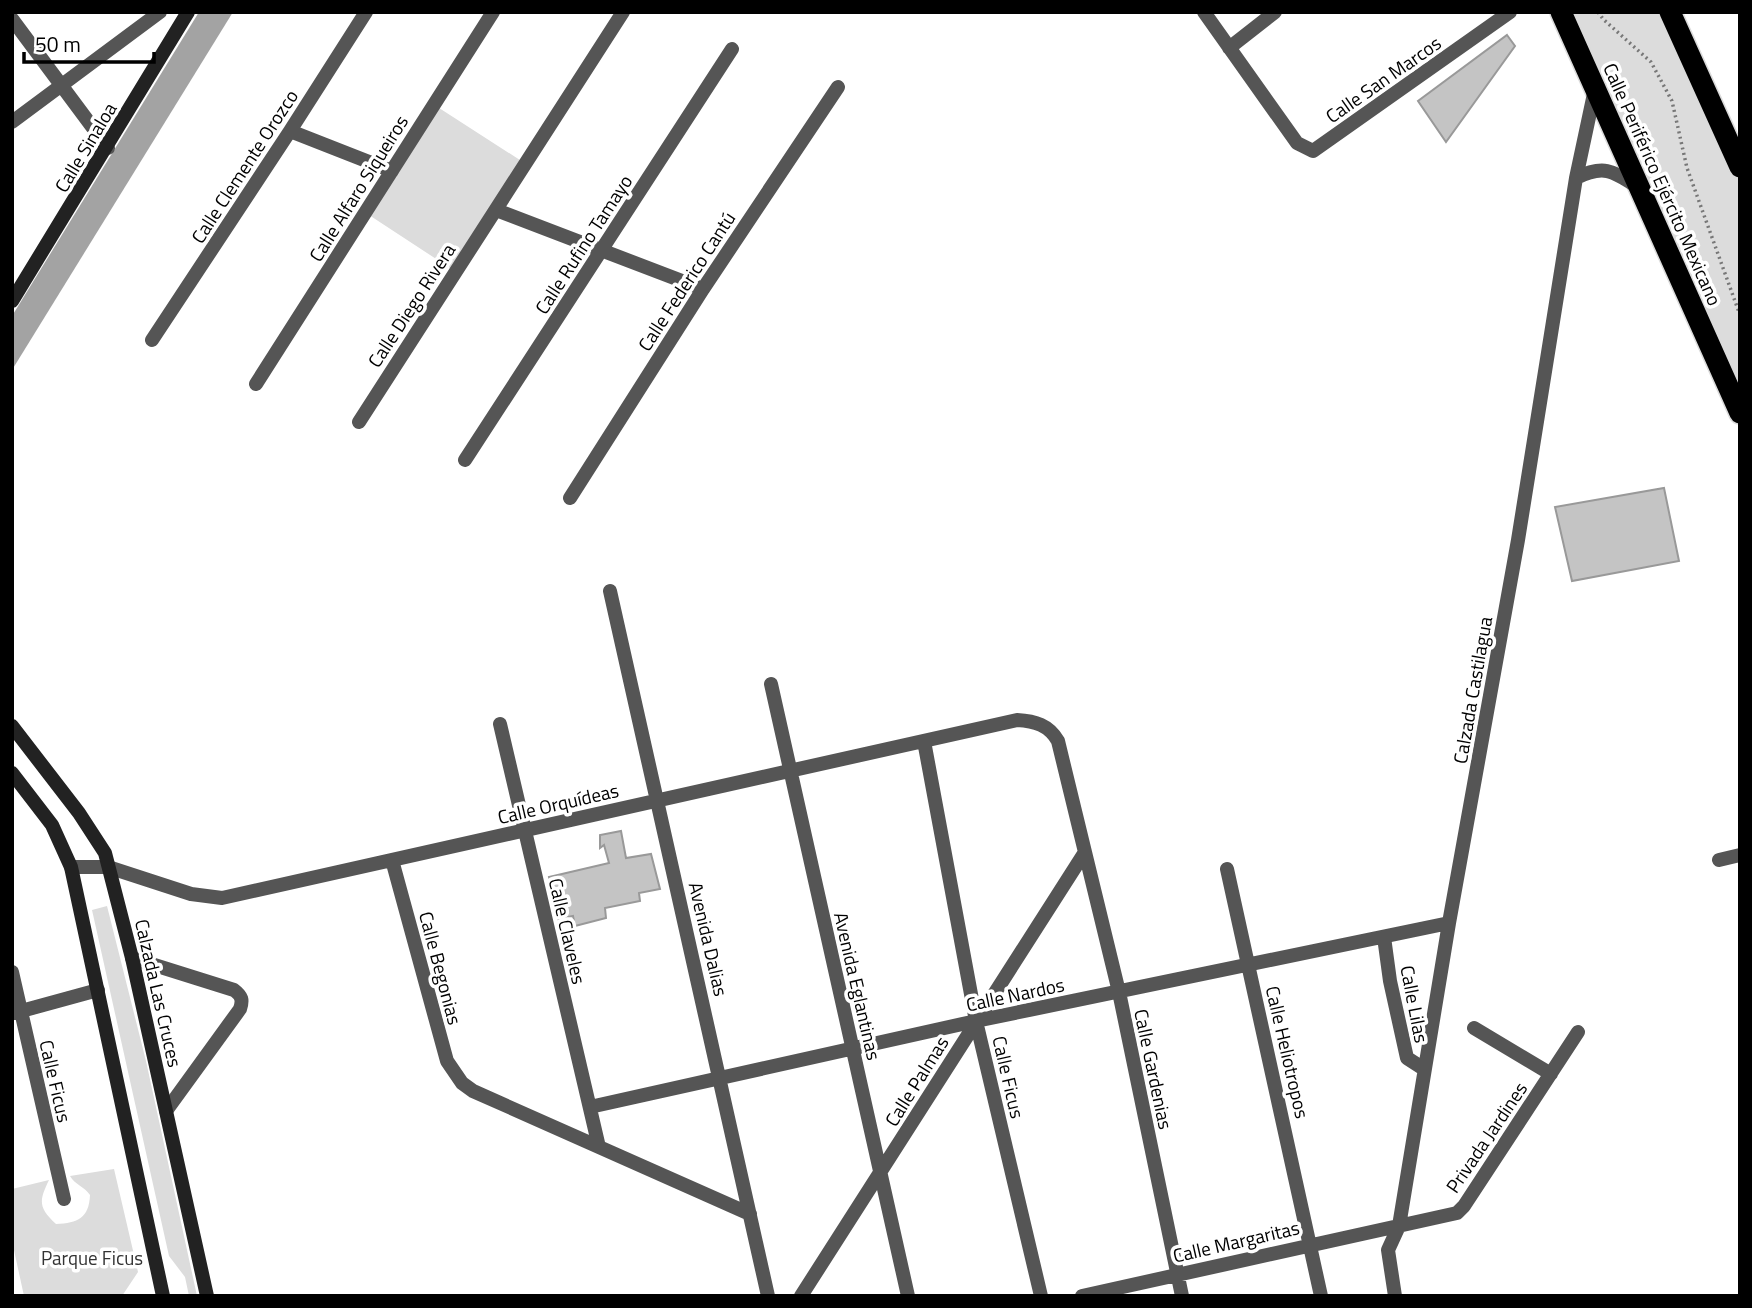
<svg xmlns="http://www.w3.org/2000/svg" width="1752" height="1308" font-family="'Titillium Web',sans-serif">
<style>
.green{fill:#dcdcdc}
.water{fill:#a3a3a3}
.building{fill:#c4c4c4;stroke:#999;stroke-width:2}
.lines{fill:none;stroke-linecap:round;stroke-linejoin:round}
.highway-casing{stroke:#dbdbdb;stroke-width:24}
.path{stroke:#777;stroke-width:3.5;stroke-dasharray:2 3.5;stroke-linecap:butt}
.street{stroke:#555;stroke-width:14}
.secondary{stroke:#222;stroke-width:14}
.highway{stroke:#000;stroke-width:21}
.labels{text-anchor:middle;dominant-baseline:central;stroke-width:7;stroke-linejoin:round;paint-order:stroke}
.street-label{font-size:19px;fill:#000;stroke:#fff}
.park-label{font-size:19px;fill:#333;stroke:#fff}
</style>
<rect width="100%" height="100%" fill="#fff"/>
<path class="green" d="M1562 12H1668L1740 175V406Z
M436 106 523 162 456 272 369 215Z
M107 906 146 1061 197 1296H189L185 1277 169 1256 92 910Z
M114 1169 138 1272 122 1296H24L12 1241V1189L49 1180C39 1201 38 1207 56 1224 78 1223 89 1218 90 1195 84 1186 75 1185 70 1176Z"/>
<path class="water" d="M199 12H233L12 370V316Z"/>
<path class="building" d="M1507 35 1515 46 1446 142 1418 101Z
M1664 488 1679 561 1572 581 1555 507Z
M621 831 626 858 651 854 660 889 639 893 640 901 605 908 606 918 575 926 573 916 558 919 549 877 609 863 604 845 600 848V835Z"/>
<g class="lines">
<g class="highway-casing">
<path id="highway" d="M1561 12 1740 413
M1670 12 1740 167"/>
</g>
<path class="path" d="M1598 12 1603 19 1651 62 1672 101 1687 168 1740 315"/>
<path class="street" d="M1204 12 1297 143 1313 151 1510 12
M12 19 108 148
M1229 48 1275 12
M12 122 160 12
M290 131 392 171
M1576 178C1604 164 1613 171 1638 187
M496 210 703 289
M152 340 290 131 366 12
M256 384 493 12
M359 422 623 12
M465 460 732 49
M570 498 703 289 838 87
M610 591 768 1296
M771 684 908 1296
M500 724 599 1147
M924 741 976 1021 1041 1296
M392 860 447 1061 462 1083 473 1091 750 1214
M1719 860 1740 855
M71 867H108L191 894 222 898 1017 720C1035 721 1049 725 1058 741L1119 992 1182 1296
M1227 869 1321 1296
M1384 937 1390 981 1407 1058 1424 1069
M132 958 234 990C242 996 243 1000 240 1009L166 1111
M12 972 64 1199
M14 1013 98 990
M1474 1028 1551 1074
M590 1107 976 1021 1449 923
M801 1296 1085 852
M1082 1296 1457 1213 1464 1206 1578 1032
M1395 1296 1388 1250 1399 1226 1449 923 1518 540 1576 178 1595 89"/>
<path class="secondary" d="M12 301 188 12
M12 726 79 813 105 853 132 958 207 1296
M12 773 52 825 71 867 163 1296"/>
<use href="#highway" class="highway"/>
</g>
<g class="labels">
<g class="street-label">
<text transform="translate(1383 79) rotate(-35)">Calle San Marcos</text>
<text transform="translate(85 147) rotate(-59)">Calle Sinaloa</text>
<text transform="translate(244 166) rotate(-57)">Calle Clemente Orozco</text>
<text transform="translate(1663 184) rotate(66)">Calle Periférico Ejército Mexicano</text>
<text transform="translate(358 188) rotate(-58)">Calle Alfaro Siqueiros</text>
<text transform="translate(583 244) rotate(-57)">Calle Rufino Tamayo</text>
<text transform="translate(686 281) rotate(-57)">Calle Federico Cantú</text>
<text transform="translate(411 305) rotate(-57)">Calle Diego Rivera</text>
<text transform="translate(1472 690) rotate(-80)">Calzada Castilagua</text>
<text transform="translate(558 803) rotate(-13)">Calle Orquídeas</text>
<text transform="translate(568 931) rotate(77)">Calle Claveles</text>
<text transform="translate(709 939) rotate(77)">Avenida Dalias</text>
<text transform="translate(441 968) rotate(75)">Calle Begonias</text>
<text transform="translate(858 986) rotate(77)">Avenida Eglantinas</text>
<text transform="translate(159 993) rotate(77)">Calzada Las Cruces</text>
<text transform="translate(1015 994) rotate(-12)">Calle Nardos</text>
<text transform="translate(1415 1004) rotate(79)">Calle Lilas</text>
<text transform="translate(1288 1052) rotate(77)">Calle Heliotropos</text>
<text transform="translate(1154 1069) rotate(78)">Calle Gardenias</text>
<text transform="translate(1009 1077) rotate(77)">Calle Ficus</text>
<text transform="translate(56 1081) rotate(77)">Calle Ficus</text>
<text transform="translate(916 1081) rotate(-58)">Calle Palmas</text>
<text transform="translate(1486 1137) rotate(-56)">Privada Jardines</text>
<text transform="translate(1236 1241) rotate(-13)">Calle Margaritas</text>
</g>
<g class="park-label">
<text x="92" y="1257">Parque Ficus</text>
</g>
</g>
<rect width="1752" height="1308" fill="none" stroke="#000000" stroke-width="28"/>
<path d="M24 52v10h130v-10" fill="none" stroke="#000000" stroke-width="3.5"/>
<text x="35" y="52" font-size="21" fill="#000000" stroke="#ffffff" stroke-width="5" paint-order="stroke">50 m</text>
</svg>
